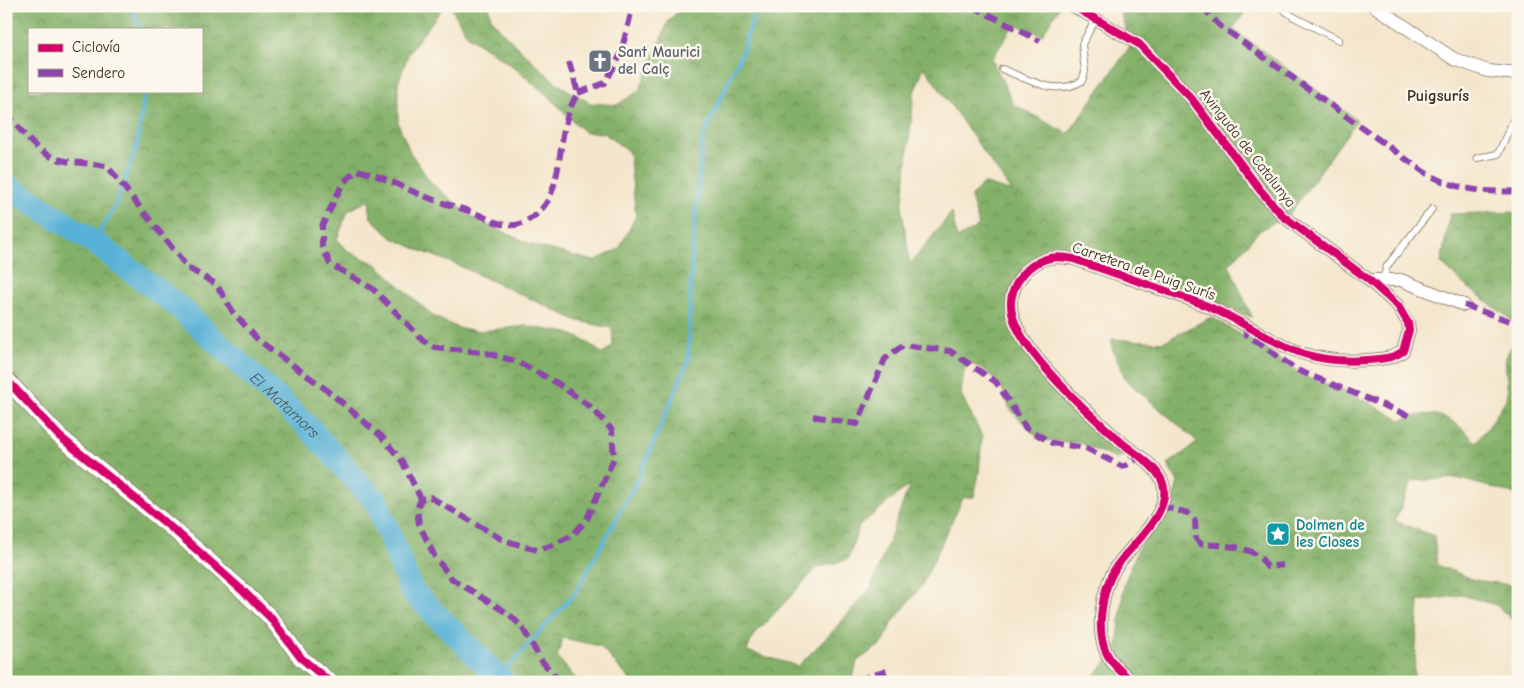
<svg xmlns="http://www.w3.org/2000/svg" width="1524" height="688" font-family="'Comic Neue',sans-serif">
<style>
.forest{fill:url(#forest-crowns);stroke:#606e44;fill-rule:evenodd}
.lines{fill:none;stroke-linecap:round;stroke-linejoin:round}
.stream{stroke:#59b1d6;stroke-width:4}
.river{stroke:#59b1d6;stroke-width:24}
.service-casing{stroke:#988875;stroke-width:8}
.minor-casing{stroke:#988875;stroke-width:14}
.tertiary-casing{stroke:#988875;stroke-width:18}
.service{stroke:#fff;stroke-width:6}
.minor{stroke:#fff;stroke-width:12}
.tertiary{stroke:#fff;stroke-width:16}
.quiet{stroke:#8e44ad;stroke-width:6;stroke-dasharray:12 6;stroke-linecap:butt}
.cycleway-casing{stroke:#fbf7ec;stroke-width:11}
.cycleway{stroke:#d6006c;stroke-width:8}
.labels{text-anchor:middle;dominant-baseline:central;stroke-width:5;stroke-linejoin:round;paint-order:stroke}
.worship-label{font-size:15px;font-weight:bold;fill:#5b616d;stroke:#fbf7ec;text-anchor:start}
.street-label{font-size:15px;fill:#3b2a1e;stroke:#fbf7ec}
.culture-label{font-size:15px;font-weight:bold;fill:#0d838f;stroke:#fbf7ec;text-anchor:start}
.neighbourhood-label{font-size:16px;font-weight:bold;fill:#3b2a1e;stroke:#fbf7ec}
.water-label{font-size:16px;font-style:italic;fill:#46595e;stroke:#fbf7ec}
</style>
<defs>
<pattern id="forest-crowns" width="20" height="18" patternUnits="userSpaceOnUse" patternTransform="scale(1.25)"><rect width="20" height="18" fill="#84b169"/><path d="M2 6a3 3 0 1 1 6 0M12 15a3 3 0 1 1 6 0" fill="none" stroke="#6d9056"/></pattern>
</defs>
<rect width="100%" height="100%" fill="#fbf7ec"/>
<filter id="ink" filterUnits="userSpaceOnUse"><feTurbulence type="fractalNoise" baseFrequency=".02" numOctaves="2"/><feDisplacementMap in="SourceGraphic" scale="10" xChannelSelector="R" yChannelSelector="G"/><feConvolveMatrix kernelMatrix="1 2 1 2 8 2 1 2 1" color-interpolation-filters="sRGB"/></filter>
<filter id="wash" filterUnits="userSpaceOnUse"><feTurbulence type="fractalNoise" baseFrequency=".0096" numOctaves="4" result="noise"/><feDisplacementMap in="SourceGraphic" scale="20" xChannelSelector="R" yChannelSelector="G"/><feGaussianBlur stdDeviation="1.12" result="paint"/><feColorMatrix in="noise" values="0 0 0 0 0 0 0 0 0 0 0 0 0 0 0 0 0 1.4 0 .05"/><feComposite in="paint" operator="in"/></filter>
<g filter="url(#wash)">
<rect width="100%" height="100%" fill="#f4e6cc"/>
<path class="forest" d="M6 6H444L409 52 398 83V123L410 152 431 183 475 219 535 246 594 261 619 249 636 216 629 152 604 133 584 132 547 95 511 65 468 36 450 6H489L491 19 506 36 556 83 590 103 617 105 639 91 669 20 684 6H1060L1042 35 1014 24 992 59 1013 104 1068 134 1131 45 1118 6H1249L1233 29 1357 120 1291 212 1258 232 1229 265 1252 317 1081 252 1048 249 1022 268 1007 299 1015 338 1124 454 1116 459 1080 443 1040 440 1010 409 1001 386 985 370 970 363 964 370 961 395 982 436 979 473 974 497 963 498 922 585 892 623 883 643 857 661 852 682H632L600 646 563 638 557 657 579 682H6ZM29 29H201V91H29ZM924 67 1012 192 983 183 971 197 979 226 957 239 952 212 910 264 902 210 914 93ZM369 200 371 218 392 238 421 251 453 263 578 321 612 328 613 345 603 354 584 340 568 333 526 326 481 331 458 328 433 316 376 264 349 252 337 239 348 211ZM910 484 871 588 833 631 798 666 747 651 753 636 817 568 848 559 859 526Z
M1518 212V325L1461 282 1441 263 1450 214Z
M1211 317 1265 349 1305 377 1340 388 1401 420C1438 408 1450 416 1476 442L1490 425 1508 396 1505 359 1518 333V495L1457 478 1412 481 1395 521 1434 536 1437 565 1475 580 1518 586V625L1496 605 1462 595 1419 601 1414 677 1460 682H1088L1117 650 1124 584 1139 547 1170 510 1178 482 1167 465 1198 442 1126 380 1112 348V339L1163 342Z"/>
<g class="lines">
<path class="stream" d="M130 6 141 29
M94 242 116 204 137 145 145 91
M498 678 576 592 639 477 688 361 692 253 703 137 742 52 757 6"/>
<path class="river" id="s1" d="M6 185 94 242 180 308 308 427 377 503 411 590 503 682"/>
</g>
</g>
<g filter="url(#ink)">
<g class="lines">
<g class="service-casing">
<path id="service" d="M1279 6 1294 17 1339 40
M1002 69C1028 79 1055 97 1082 81L1085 72 1082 44 1096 19
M1477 158 1498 154 1518 110
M1383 279 1387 266 1432 209"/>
</g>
<g class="minor-casing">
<path id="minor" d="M1073 6 1139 44 1191 98 1260 190 1283 216 1369 280 1398 306 1408 323 1409 330 1403 351C1393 359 1379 359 1367 360 1292 366 1269 332 1207 306 1164 289 1118 275 1074 259 1056 255 1043 257 1028 269 1016 281 1008 296 1012 313 1019 351 1091 416 1121 442 1134 453 1151 462 1160 477 1179 508 1131 544 1116 567 1102 589 1095 630 1107 654 1113 666 1124 674 1133 682
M1374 6 1454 59 1488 71 1518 74
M1369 280H1401L1464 305"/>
</g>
<g class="tertiary-casing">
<path id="tertiary" d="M6 379 59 436 180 535 244 592 270 617 301 658 330 682"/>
</g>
<use href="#service" class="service"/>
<use href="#minor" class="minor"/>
<use href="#tertiary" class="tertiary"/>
<path class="quiet" d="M972 6 1040 41
M1202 6 1219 25 1233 35 1424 172C1456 190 1482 193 1518 191
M578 93 605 83 620 56 633 6
M6 111C21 130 33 151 57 159 73 164 92 162 108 167L188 268 216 284 233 312 258 340 327 390 381 436 402 461 421 499
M1464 305 1518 324
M1245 325 1246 334 1297 370 1410 416
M813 416 857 424 885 359 903 345 950 351 996 382 1026 428 1052 443 1086 448 1123 467 1140 457
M1161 506 1188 513 1195 520 1196 539 1201 544C1223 546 1256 544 1267 567L1283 565
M560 682 541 660 522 627 509 614 452 579 435 557 419 524 417 509 421 499 430 497 503 540 537 550 550 546 573 535 587 519 614 458 612 430 592 408 557 383 518 362 483 352 434 347 423 340 373 289 330 264 322 246V226L343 183 357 170C380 175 400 186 421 195 438 202 457 207 475 213 485 217 496 224 507 225 525 228 545 210 551 194 564 160 558 124 578 93L568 58
M860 682 861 679 887 671"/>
<g class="cycleway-casing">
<path id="cycleway" d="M1073 6 1139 44 1191 98 1260 190 1283 216 1369 280 1398 306 1408 323 1409 330 1403 351C1393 359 1379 359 1367 360 1292 366 1269 332 1207 306 1164 289 1118 275 1074 259 1056 255 1043 257 1028 269 1016 281 1008 296 1012 313 1019 351 1091 416 1121 442 1134 453 1151 462 1160 477 1179 508 1131 544 1116 567 1102 589 1095 630 1107 654 1113 666 1124 674 1133 682
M6 379 59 436 180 535 244 592 270 617 301 658 330 682"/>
</g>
<use href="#cycleway" class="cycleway"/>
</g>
</g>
<defs>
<g id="church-square" transform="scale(1.25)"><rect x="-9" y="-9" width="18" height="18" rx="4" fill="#6b7280" stroke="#fbf7ec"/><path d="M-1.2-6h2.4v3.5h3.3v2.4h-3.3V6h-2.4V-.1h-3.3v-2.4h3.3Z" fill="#fff"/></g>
<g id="sight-square" transform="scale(1.25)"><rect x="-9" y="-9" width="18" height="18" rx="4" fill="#0f9aa8" stroke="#fbf7ec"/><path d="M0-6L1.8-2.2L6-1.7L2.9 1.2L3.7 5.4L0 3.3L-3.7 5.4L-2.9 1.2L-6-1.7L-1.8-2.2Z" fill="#fff"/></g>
</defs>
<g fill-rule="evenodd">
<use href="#church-square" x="600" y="61"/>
<use href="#sight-square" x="1278" y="534"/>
</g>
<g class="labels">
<g class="worship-label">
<text x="618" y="52">Sant Maurici<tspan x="618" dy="17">del Calç</tspan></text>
</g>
<g class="street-label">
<text transform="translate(1248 148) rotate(52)">Avinguda de Catalunya</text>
<text transform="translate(1144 271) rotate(19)">Carretera de Puig Surís</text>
</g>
<g class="culture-label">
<text x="1296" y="525">Dolmen de<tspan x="1296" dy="17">les Closes</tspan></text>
</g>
<g class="neighbourhood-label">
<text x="1438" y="96">Puigsurís</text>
</g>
<g class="water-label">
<text stroke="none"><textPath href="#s1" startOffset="356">El Matamors</textPath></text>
</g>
</g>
<rect width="1524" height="688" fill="none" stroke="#fbf7ec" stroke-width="25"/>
<rect x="28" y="28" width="175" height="65" fill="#fbf7ec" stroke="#aea59a"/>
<rect x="38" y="44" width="25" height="8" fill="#d6006c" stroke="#aea59a"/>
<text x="72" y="52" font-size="15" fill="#3b2a1e">Ciclovía</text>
<rect x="38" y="69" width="25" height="8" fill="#8e44ad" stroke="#aea59a"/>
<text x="72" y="78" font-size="15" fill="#3b2a1e">Sendero</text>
</svg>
